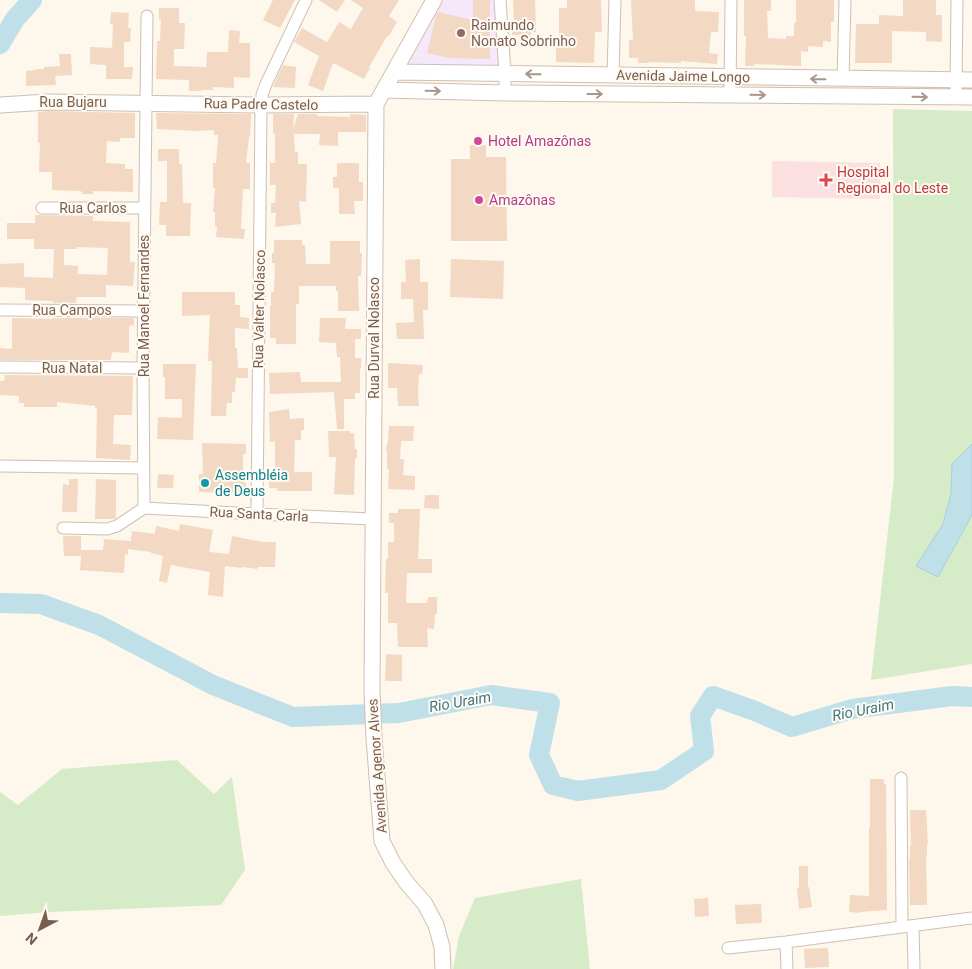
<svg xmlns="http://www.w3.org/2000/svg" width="972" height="969" font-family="Roboto,sans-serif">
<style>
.education{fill:#f4e8fa}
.medical{fill:#fbdfe1}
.green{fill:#d6ecc9}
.water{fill:#bfe0e8;stroke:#a5d0da}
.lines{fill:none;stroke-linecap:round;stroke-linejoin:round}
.river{stroke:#bfe0e8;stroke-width:20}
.building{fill:#f3d8c3;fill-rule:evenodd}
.minor-casing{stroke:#d1bfb0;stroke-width:13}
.tertiary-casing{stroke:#d1bfb0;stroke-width:17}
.minor{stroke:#fff;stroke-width:11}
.tertiary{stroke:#fff;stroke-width:15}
.oneway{stroke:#a9968b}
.education-dot{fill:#8d6e63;stroke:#fffbf3;stroke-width:2}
.hotel-dot{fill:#d1479c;stroke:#fffbf3;stroke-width:2}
.health-dot{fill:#e0444e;stroke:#fffbf3;stroke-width:2}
.culture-dot{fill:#0f9aa8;stroke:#fffbf3;stroke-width:2}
.labels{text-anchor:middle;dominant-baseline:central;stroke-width:4;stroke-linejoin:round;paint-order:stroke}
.education-label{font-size:14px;fill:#785e54;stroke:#fffbf3;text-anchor:start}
.street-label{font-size:14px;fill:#7a5e4d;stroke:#fffbf3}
.hotel-label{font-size:14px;fill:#b23c85;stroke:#fffbf3;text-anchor:start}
.health-label{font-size:14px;fill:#be3a42;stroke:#fffbf3;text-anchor:start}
.culture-label{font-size:14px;fill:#0d838f;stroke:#fffbf3;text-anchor:start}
.water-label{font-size:15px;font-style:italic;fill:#437886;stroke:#fffbf3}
</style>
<rect width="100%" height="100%" fill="#fdf7ec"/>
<path class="education" d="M440 0H496L502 70 404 67Z"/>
<path class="medical" d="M772 161 880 163V199L772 197Z"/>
<path class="green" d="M893 109 972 111V664L871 680 894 478Z
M177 760 214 794 232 777 245 870 221 905 49 912 0 916V792L18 805 62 769Z
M581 879 590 969H453L459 936 475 898Z"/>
<path class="water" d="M972 444V515L938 577 916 566 943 524 951 494 952 464Z"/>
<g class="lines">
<path class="river" d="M0 44 15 19 32 0
M0 603 41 604 99 625 213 685 293 717 399 713 491 695 550 703 539 755 553 785 578 791 661 780 704 751 700 716 713 696 755 711 792 727 852 709 952 696 972 697"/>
</g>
<path class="building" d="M273 0H295L280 28 263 20Z
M319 0H345L337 12Z
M351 0H399L389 16 397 22 388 37 387 36 369 67 370 68 364 79 333 63 323 91 308 85 319 56 294 42 296 39 302 28 327 42 339 22 351 29 363 8Z
M473 0H490V59L449 58 427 53 436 15 438 12 473 20Z
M513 0H535L536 32H531V35H512V24H514Z
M567 0H601L602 32H595L594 63 556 62V36H559V8H567Z
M631 0H695V11L719 12 718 32H711L709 53 718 54 717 64 681 61V63L649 62V63H638V58H629V40H633Z
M744 0H771V11H767L768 38 786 39V36H794V23H796V0H834V22H831V42L823 41V47L808 46V52L801 51V66L754 64V66H745L746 36H744Z
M903 0H936V15H942V42L926 41V32L892 31V63H855L856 24H879V15L903 16Z
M159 8H179V23H185L184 49H174V66L206 67 207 52H228L229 30 240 31 239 43H250V78L234 77V88L213 87V90H201V91H189V80L156 79 157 41H160L161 20H159Z
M111 12 129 13 128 28H131L130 42H124V67H133L132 79H106V65L90 64V47L112 48 113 25 110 24Z
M59 54H71L72 75 55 76 56 85 26 86V71L36 70V69H44V67L60 66Z
M283 65 296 67 295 88 273 87Z
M48 111 135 113V138H120V142L107 141 106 163 125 164V169H133V192L93 191V194H82V192L80 191 52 190V172H39L40 143H38V112Z
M156 113 251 114 250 137H249L246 163H250V189H243L241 229H245L244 239 216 237 217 227H215V212H213L215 188H213V163H216L218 135H214V130L196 131 157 129Z
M273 114H294L293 129 298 114H317V116L350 117V114L366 115V132H338V146L319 145 320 134H294L295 152H298V164H307L306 202 299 201 301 224 275 227 276 213H271V203H275L276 185H270V163H275V134H273Z
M470 145H486V157H506L507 241H451V159H470Z
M158 149H179V164H182L183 203H191L190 236H166V225H159L160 202H167V161H158Z
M337 163H359V182H363V201H354L355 214H339V188H333V177H337Z
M35 215 93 216V221L130 222V262H135L133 286 106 285V297H77L76 303H53V301L25 300V288L0 287V264L24 263V277L53 278 54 249H34V239H7V223H35ZM77 247 108 248 107 275 78 274V266L64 265V249H77Z
M274 240H302V245H305L306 264H330V241H360V253H362L361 276H358L359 311H338V291H336V286H299V304H296V344H276V338H270V306H271V292H274L275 263H272V253H274Z
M420 259V282H428V310H423L424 339H397L396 323 414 322 413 299H401V282H406L405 260Z
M451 259 504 261 503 299 450 297Z
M182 292H235V305H240V317L249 318V329L235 328V348H237L238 368H248V378H236L235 392H232V403H227L226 416H211L212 361H208L210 315 182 316Z
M12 318 52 319V318H134V325L129 326V353L112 352 111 360H0V348L12 349Z
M320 318H346L345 329H361V339H355V358H361V368H360V393H355V399H344V429H337L334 392 270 394 269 373 300 372 301 382H341L340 357H337L336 343 319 342Z
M388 363 423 365 422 374H419L418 393 419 406H398L397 388H388Z
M163 364H196L193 440 157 439 158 417 182 418V399H165V377H163Z
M5 375 133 376 132 415H114L113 444 131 445 130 460 96 458 97 409 95 408V406L57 402V407H24V403H19V396L0 395V381H4Z
M289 409 290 419 304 418V430H301V440H295L294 472H312V491H277V488H269V471H275V441L270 442 269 412Z
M389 426H414L413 441H401L400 459H404L403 475 415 476V490L388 489 389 469H387V452H386L387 443H388Z
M328 431H350V433H354L355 449H357V458H355L354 495 334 494 336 457H329Z
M202 443 246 444V454H243V473L245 474 244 483H246V493L229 492V493L199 492V474H203Z
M158 474 174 475 173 488H157Z
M69 479H78L77 512H62L63 484 69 485Z
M96 479 116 480V518L114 519H95Z
M425 495H439V509L424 508Z
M398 509H420L418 559H432V573H407L406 603H427L428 597H437V614H435L434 629 427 628 428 647H398L397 623H388V593H385L386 559H388V542H394V523H389V513H398Z
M180 524 213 530 209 552 229 554 232 536 263 542H276L275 567H258L257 569 242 567 241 568 225 566 223 597 208 595 210 572 171 565 167 583 159 581 163 556 151 553V552L128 549V555L125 554 124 573 80 570 81 556H64L63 536H81V550H103L104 539 131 541 132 531 155 534 156 526 179 531Z
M386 654 402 655V681H385Z
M870 779H884V784H886L887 910 860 912V913L849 912 850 895 869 896V828H870Z
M910 810H926L928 844H927V856H926L927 905H910L909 859H910V846H911Z
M799 866H808V887H809L812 907 799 909 797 888H799Z
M708 898 709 916 695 917 694 899Z
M761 904 762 923 736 924 735 905Z
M828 948 829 967 805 968 804 949Z"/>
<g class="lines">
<g class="minor-casing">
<path id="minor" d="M500 0 505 73V93
M613 75 615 0
M843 79 845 0
M956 88 957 0
M730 94 731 0
M42 208H144
M0 310 144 311
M0 367 143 368
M0 466 143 468
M144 508 257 514 373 519
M257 514 261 105 262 95 266 84 306 0
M63 528 107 529 117 526 144 508 143 368 147 16
M901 778 902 927
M913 926 914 969
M786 942 787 969
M728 948 786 942 972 918"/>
</g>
<g class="tertiary-casing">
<path id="tertiary" d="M434 0 376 104 372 690 374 738 382 841 393 863 406 882 425 904 436 925 442 947 443 969
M394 72 972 80
M384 90 505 93 972 97
M0 105 48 102 261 105 376 104"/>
</g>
<use href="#minor" class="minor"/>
<use href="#tertiary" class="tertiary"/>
</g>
<defs><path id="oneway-shaft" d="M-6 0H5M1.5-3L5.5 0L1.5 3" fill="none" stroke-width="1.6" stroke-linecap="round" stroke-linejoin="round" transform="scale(1.25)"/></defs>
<g class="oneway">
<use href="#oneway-shaft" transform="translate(533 74) rotate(-179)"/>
<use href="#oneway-shaft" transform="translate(818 79) rotate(-179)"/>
<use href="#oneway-shaft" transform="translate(433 91) rotate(1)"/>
<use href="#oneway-shaft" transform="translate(595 94)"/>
<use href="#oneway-shaft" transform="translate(758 95) rotate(1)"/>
<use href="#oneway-shaft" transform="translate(920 97) rotate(1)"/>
</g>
<circle class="education-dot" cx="461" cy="33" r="5"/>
<g class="hotel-dot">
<circle cx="478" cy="141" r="5"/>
<circle cx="479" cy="200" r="5"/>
</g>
<path class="health-dot" d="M823.5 172.5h5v5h5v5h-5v5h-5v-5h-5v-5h5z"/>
<circle class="culture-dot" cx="205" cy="483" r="5"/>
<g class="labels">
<g class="education-label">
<text x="471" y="25">Raimundo<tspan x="471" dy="16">Nonato Sobrinho</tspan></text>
</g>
<g class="street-label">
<text transform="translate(683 76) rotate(1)">Avenida Jaime Longo</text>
<text x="73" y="102">Rua Bujaru</text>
<text transform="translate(261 104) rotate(1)">Rua Padre Castelo</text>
<text x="93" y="208">Rua Carlos</text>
<text transform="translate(144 306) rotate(-90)">Rua Manoel Fernandes</text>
<text transform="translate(259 309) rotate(-89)">Rua Valter Nolasco</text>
<text x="72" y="310">Rua Campos</text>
<text transform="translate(374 338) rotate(-90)">Rua Durval Nolasco</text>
<text x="72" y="368">Rua Natal</text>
<text transform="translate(259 514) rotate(3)">Rua Santa Carla</text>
<text transform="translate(377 766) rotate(-94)">Avenida Agenor Alves</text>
</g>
<g class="hotel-label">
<text x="488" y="141">Hotel Amazônas</text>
<text x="489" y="200">Amazônas</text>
</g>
<g class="health-label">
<text x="837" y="172">Hospital<tspan x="837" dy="16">Regional do Leste</tspan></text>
</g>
<g class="culture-label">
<text x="215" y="475">Assembléia<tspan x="215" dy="16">de Deus</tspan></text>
</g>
<g class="water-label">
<text transform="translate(460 702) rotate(-10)">Rio Uraim</text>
<text transform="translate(863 710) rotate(-11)">Rio Uraim</text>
</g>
</g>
<g transform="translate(40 929) rotate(221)" stroke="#fffbf3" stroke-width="4" paint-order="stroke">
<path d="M0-4L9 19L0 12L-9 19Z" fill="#7a5e4d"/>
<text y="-8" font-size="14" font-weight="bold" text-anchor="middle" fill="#7a5e4d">N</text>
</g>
</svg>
